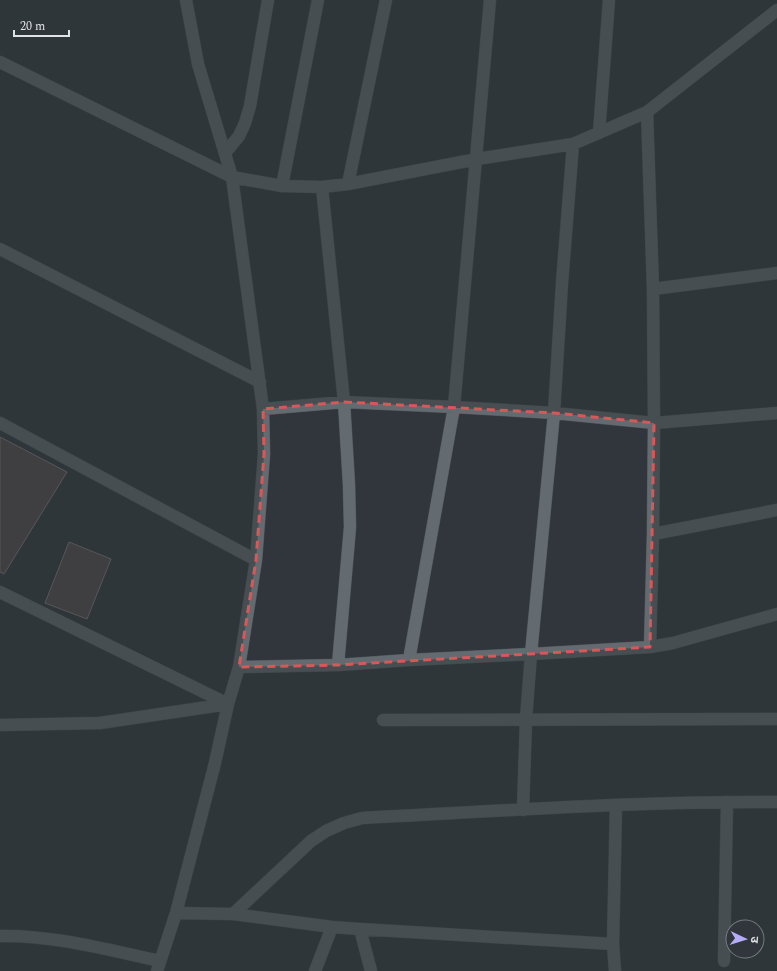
<svg xmlns="http://www.w3.org/2000/svg" width="777" height="971" font-family="Spectral,'Noto Sans Devanagari',serif">
<style>
.building{fill:#534b49;stroke:#867d7b}
.lines{fill:none;stroke-linecap:round;stroke-linejoin:round}
.minor-casing{stroke:#505459;stroke-width:13}
.minor{stroke:#646b70;stroke-width:12}
.marked{fill:none;stroke:#d85758;stroke-width:3;stroke-dasharray:8 5;stroke-linejoin:round}
</style>
<rect width="100%" height="100%" fill="#30363b"/>
<path class="building" d="M0 437 67 472 4 574 0 572Z
M69 542 111 559 87 619 45 603Z"/>
<g class="lines">
<g class="minor-casing">
<path id="minor" d="M186 0 198 64 232 177 282 186 322 187 348 184 477 159 573 144 647 112 777 10
M490 0 454 407 554 413 654 423 653 289
M0 62 232 177 263 409 264 454 256 560 239 667 228 704 215 763 176 913 157 971
M647 112 653 289 777 273
M599 133 609 0
M225 153 239 136 245 123 250 106 268 0
M348 184 386 0
M282 186 318 0
M0 249 260 382
M263 409 344 402 322 187
M0 423 256 560
M653 534 777 510
M0 592 228 704
M650 647 653 534 654 423 777 413
M409 660 454 407 344 402 349 485 350 527 338 665 409 660 531 654 554 413 562 283 573 144
M239 667 338 665
M383 720 777 719
M0 725 100 723 228 704
M523 810 526 719 531 654 650 647 673 643 777 614
M176 913 233 914 332 927 315 971
M233 914 311 841 326 831 344 823 362 818C500 811 639 801 777 802
M332 927 360 929 371 971
M360 929 613 944 616 805
M0 936C54 935 108 950 160 961
M613 944 615 971
M724 961 727 802"/>
</g>
<use href="#minor" class="minor"/>
</g>
<path d="M0 0H777V971H0ZM344 402 554 413 654 423 650 647 338 665 239 667 256 560 264 454 263 409Z" fill="#30363b" fill-opacity=".55" fill-rule="evenodd"/>
<path class="marked" d="M344 402 554 413 654 423 650 647 338 665 239 667 256 560 264 454 263 409Z"/>
<g transform="translate(745 939) rotate(94)"><circle r="19" fill="#30363b" stroke="#767b7f"/>
<path d="M0-3L7 15L0 10L-7 15Z" fill="#b6acf8"/>
<text y="-6" font-size="11" font-weight="bold" text-anchor="middle" fill="#dfe3e6">उ</text>
</g>
<path d="M14 30v6h55v-6" fill="none" stroke="#dfe3e6" stroke-width="2"/>
<text x="20" y="30" font-size="12" fill="#dfe3e6" stroke="#30363b" stroke-width="3" paint-order="stroke">20 m</text>
</svg>
